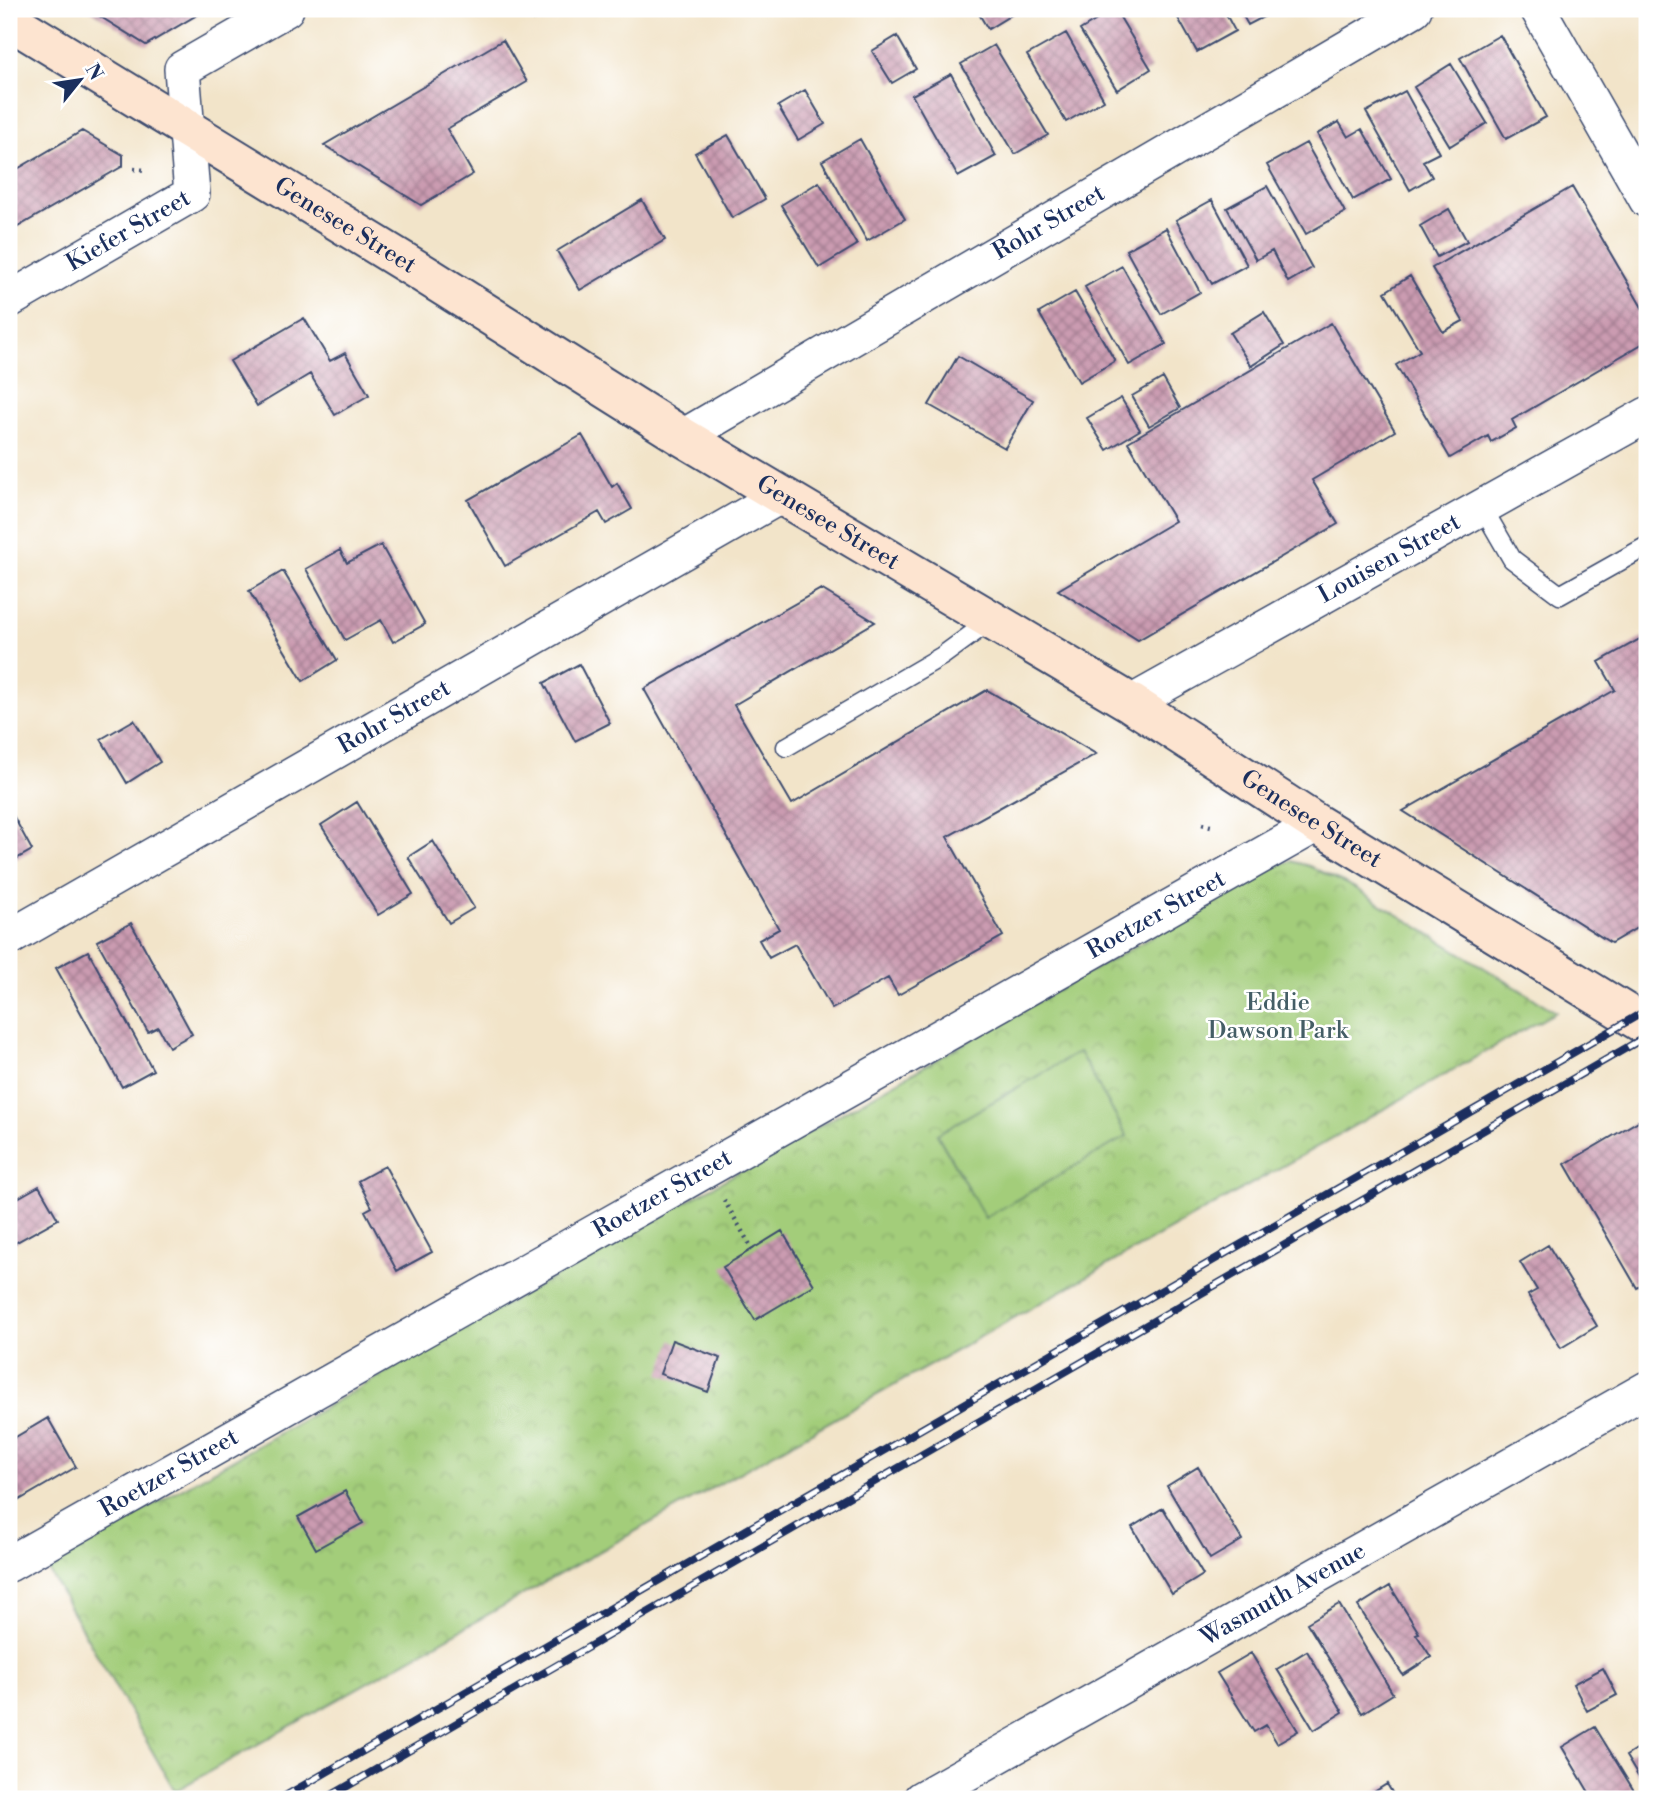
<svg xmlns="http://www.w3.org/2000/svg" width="1656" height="1808" font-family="'Libre Bodoni',serif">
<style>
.park{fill:url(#park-crowns);stroke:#5f7e6c;stroke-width:2}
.pitch{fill:#a3cd7a;stroke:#5f7e6c;stroke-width:2}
.building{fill:url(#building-cross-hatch)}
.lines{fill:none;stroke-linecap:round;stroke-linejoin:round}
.lane-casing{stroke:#3b4a6e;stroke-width:21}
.street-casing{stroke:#3b4a6e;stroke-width:38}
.secondary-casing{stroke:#3b4a6e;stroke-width:42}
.path{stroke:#3b4a6e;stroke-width:4.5;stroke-dasharray:2 5;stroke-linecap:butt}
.lane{stroke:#fff;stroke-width:18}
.street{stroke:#fff;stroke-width:35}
.secondary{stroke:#fde4d0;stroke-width:38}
.rail-casing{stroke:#1b2f5e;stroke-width:8}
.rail{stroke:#fff;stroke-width:5;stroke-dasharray:16;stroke-linecap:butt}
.labels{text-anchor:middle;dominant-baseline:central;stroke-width:5;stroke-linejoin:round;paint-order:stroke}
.street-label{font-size:24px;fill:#1b2f5e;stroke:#fff}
.park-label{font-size:24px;fill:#445e66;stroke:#fff}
</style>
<defs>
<pattern id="park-crowns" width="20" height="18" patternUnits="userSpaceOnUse" patternTransform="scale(1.75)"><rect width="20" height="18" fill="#a3cd7a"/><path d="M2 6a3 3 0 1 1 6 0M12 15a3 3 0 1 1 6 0" fill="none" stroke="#8cb06c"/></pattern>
<pattern id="building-cross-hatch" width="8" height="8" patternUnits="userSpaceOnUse" patternTransform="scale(1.75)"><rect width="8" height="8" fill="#cb9bb1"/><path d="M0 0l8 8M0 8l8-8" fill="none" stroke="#a47f93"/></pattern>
</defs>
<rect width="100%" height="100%" fill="#fff"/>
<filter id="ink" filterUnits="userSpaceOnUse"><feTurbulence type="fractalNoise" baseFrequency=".0143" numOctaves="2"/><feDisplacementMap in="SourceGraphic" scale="14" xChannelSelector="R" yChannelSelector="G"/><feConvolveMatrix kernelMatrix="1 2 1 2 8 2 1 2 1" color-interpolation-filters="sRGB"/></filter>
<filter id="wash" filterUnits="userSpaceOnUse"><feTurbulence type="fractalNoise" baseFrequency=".00686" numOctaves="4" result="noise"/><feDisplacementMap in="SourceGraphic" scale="28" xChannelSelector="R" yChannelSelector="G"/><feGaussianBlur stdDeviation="1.57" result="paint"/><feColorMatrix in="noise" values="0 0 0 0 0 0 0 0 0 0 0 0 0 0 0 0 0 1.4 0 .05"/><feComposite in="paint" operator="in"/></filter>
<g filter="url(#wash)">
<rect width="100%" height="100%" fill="#f2e4c9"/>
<path class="park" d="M1291 861 1309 866 1353 887 1556 1012 175 1791 46 1566 1278 865Z"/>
<path class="pitch" d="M1079 1052 1127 1136 985 1218 937 1134Z"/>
<g id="blocks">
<path class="building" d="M88 9H207L146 45Z
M527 9H553L533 20Z
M976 9H1021L988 29Z
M1115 9 1151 69 1117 90 1080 30Z
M1173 9H1223L1235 31 1197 52Z
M1239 9H1266L1269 14 1248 25Z
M1066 33 1104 100 1066 122 1027 55Z
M1500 35 1546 117 1506 139 1460 58Z
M897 36 916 69 892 83 872 51Z
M503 40 527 82 447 129 473 174 421 205 324 145Z
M994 45 1048 135 1015 154 961 64Z
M1451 64 1487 123 1450 146 1414 87Z
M951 74 996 156 958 177 912 95Z
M805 90 825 124 798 140 778 106Z
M1405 91 1439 153 1423 161 1432 177 1410 190 1366 112Z
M1339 122 1348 137 1362 129 1391 179 1353 200 1317 134Z
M82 131 123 155V166L9 232V174Z
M728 135 765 199 732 218 695 153Z
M860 139 905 219 867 241 822 161Z
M1306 143 1345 212 1306 234 1267 165Z
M819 182 857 245 819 268 781 205Z
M1267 186 1312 268 1288 282 1272 251 1256 260 1227 208Z
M1572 187 1647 316V341L1512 420 1516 428 1491 442 1488 436 1450 458 1396 365 1420 351 1385 292 1410 276 1443 332 1463 321 1432 268Z
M642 200 665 240 580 290 557 251Z
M1212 200 1247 265 1212 284 1176 220Z
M1449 209 1467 241 1437 257 1420 226Z
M1166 228 1200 292 1161 314 1126 250Z
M1122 266 1166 344 1129 365 1085 287Z
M1075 292 1115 361 1079 382 1039 313Z
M1264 312 1284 345 1251 366 1230 333Z
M304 318 330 361 345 353 369 395 335 415 310 374 257 406 230 361Z
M1331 323 1395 431 1312 480 1338 524 1138 640 1058 590 1175 521 1128 442Z
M958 356 1033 400 1005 448 929 405Z
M1163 378 1180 408 1149 426 1132 396Z
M1121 398 1140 430 1107 450 1087 418Z
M582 435 612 487 617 483 632 509 606 524 599 512 505 566 468 500Z
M381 545 425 624 393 642 381 620 345 640 306 569 340 550 347 563Z
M283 571 337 660 303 681 249 591Z
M821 589 875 622 734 705 792 804 987 690 1096 754 947 837 1003 936 898 995 888 978 832 1009 795 944 769 958 759 940 779 929 644 689Z
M1647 635V922L1611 943 1403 811 1615 690 1599 662Z
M579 664 610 723 575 741 544 683Z
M134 720 160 762 127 783 101 739Z
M357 802 413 894 378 915 321 825Z
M9 808 32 850 9 863Z
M433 841 474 908 449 923 408 857Z
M131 923 192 1034 169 1047 158 1027 148 1032 97 941Z
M88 951 153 1070 122 1087 56 968Z
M1647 1116V1282L1637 1288 1565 1164Z
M385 1166 432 1252 397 1271 365 1211 372 1207 358 1181Z
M39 1186 58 1219 13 1244 9 1235V1203Z
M782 1231 814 1285 755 1320 723 1267Z
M1548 1245 1597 1326 1561 1348 1528 1295 1537 1290 1520 1262Z
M672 1340 720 1358 708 1392 660 1374Z
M48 1418 76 1467 9 1506V1441Z
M1198 1467 1242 1540 1210 1559 1167 1486Z
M345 1491 363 1523 316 1549 298 1517Z
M1163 1508 1203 1575 1172 1594 1132 1527Z
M1390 1586 1419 1633 1416 1634 1431 1657 1403 1675 1358 1606Z
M1339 1604 1393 1694 1362 1713 1307 1623Z
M1307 1651 1343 1712 1314 1730 1277 1669Z
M1251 1653 1298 1731 1277 1743 1266 1725 1254 1732 1217 1673Z
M1603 1668 1617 1695 1587 1711 1573 1684Z
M1595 1727 1639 1799H1593L1562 1747Z
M1647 1743V1791L1626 1756Z
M1387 1784 1396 1799H1363Z"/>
</g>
</g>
<g filter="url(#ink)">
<use href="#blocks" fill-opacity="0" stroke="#3b4a6e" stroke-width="2"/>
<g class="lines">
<g class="lane-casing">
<path id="lane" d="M1482 507 1512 559 1560 595 1647 546
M786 747 942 656 990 621"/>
</g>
<g class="street-casing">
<g id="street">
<path d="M1538 9 1647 200"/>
<path id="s1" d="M9 300 192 194 182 69 286 9"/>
<path id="s2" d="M683 437 1414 9"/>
<path id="s3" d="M1131 703 1647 415"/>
<path id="s4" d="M9 938 780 496"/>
<path id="s5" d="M9 1564 1317 824"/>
<path id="s6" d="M921 1799 1647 1389"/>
</g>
</g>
<g class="secondary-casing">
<g id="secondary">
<path id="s7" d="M9 20 424 274 683 437 1131 703 1317 824 1647 1026"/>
</g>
</g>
<path class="path" d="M134 169 145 170
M1202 824 1215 827
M724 1200 753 1250"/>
<use href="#lane" class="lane"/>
<use href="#street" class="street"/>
<use href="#secondary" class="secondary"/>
<g class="rail-casing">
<path id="rail" d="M280 1799 1647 1010
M325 1799 1647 1036"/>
</g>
<use href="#rail" class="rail"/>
</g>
</g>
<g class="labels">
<g class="street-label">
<text stroke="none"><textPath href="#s2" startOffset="424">Rohr Street</textPath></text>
<text stroke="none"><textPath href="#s7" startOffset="394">Genesee Street</textPath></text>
<text stroke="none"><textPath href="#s1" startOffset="138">Kiefer Street</textPath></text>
<text stroke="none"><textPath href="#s7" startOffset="961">Genesee Street</textPath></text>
<text stroke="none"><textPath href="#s3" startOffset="296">Louisen Street</textPath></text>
<text stroke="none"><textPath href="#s4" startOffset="444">Rohr Street</textPath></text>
<text stroke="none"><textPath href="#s7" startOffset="1528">Genesee Street</textPath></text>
<text stroke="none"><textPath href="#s5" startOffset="1318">Roetzer Street</textPath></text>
<text stroke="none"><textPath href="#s5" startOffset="751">Roetzer Street</textPath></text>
<text stroke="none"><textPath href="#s5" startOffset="184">Roetzer Street</textPath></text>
<text stroke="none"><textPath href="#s6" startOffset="416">Wasmuth Avenue</textPath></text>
</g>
<g class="park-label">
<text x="1278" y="1003">Eddie<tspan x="1278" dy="28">Dawson Park</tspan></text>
</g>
</g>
<rect width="1656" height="1808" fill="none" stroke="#fff" stroke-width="35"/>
<g transform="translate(80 80) rotate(60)" stroke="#ffffff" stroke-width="5" paint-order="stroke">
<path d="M0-5L12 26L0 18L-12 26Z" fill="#1b2f5e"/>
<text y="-10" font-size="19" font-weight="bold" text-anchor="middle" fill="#1b2f5e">N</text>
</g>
</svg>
